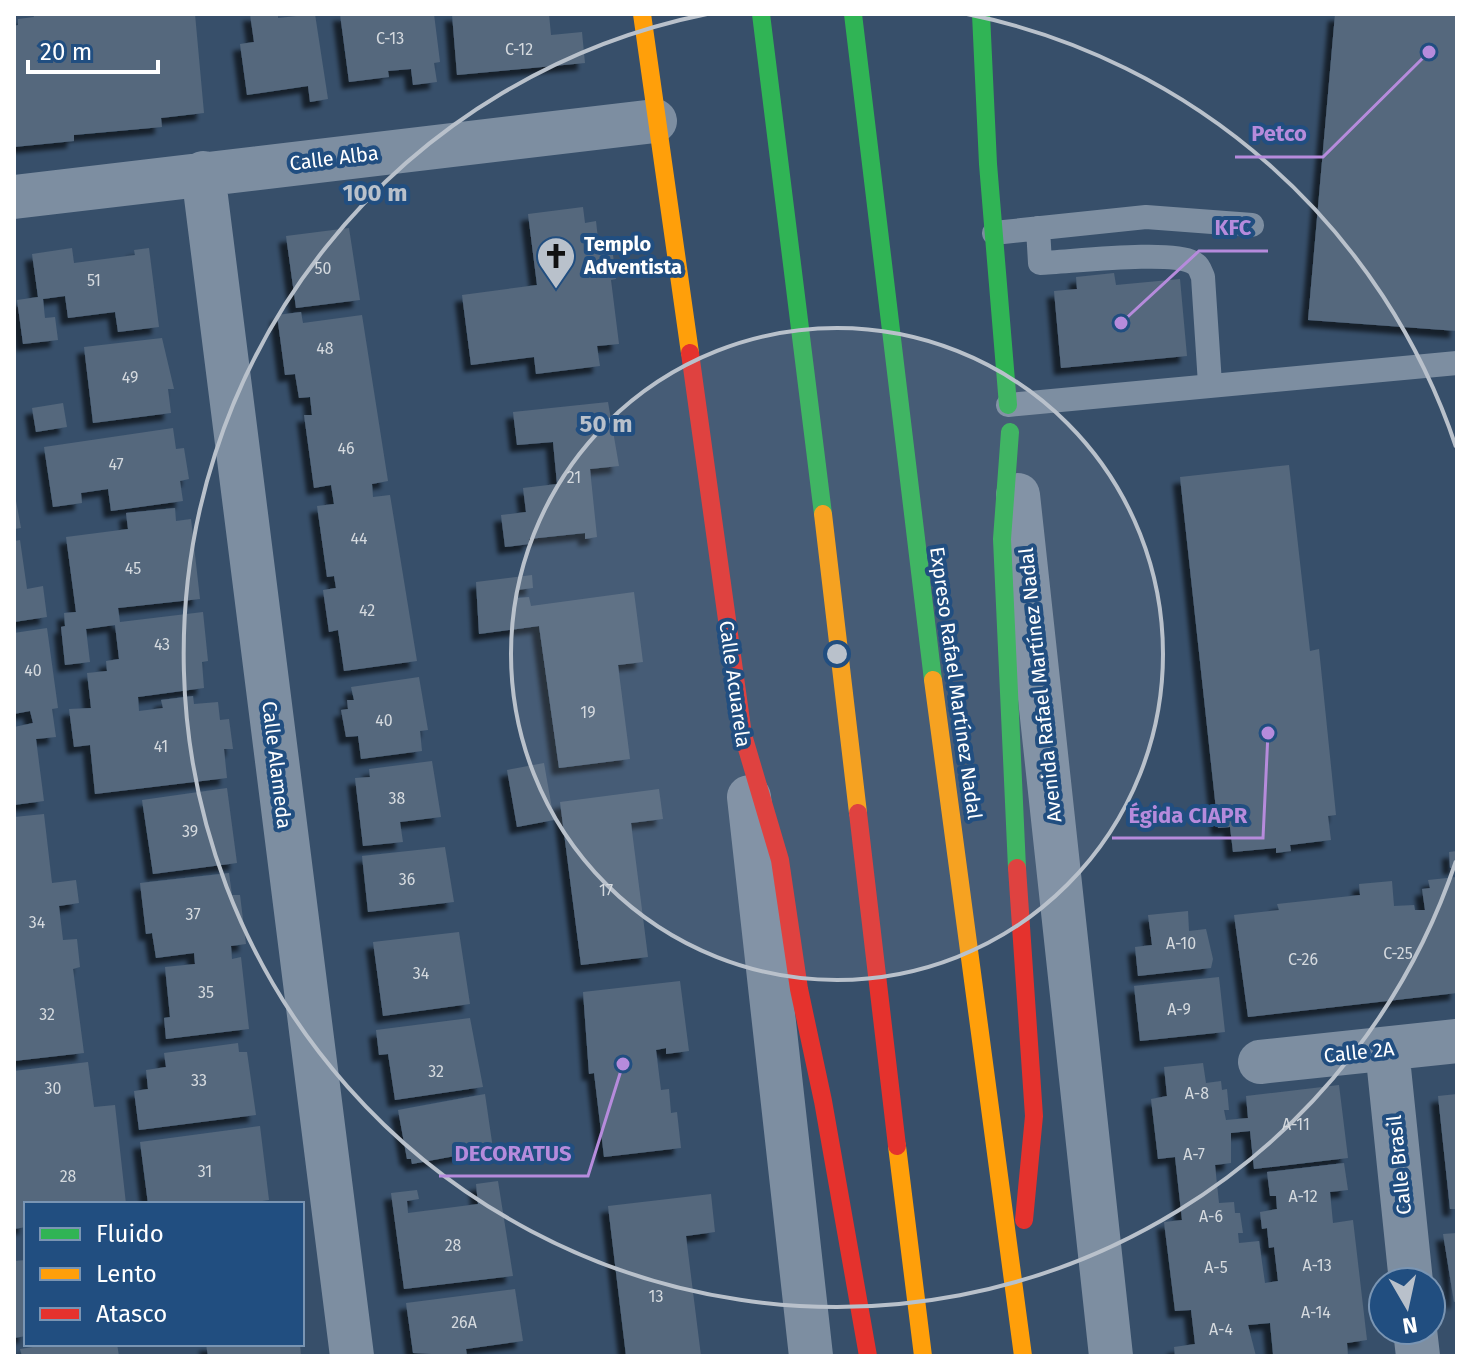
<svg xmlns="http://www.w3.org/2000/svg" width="1471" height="1370" font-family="'Fira Sans',sans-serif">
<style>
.building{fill:#55687d;filter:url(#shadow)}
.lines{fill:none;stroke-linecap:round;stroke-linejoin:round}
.lane{stroke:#7d8ea1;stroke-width:24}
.street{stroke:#7d8ea1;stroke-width:44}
.fast{stroke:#30b455;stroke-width:18}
.slow{stroke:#ff9f0a;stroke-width:18}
.jam{stroke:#e5322d;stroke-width:18}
.ring{fill:none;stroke:#b9c1cb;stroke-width:4}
.labels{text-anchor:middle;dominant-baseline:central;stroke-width:8;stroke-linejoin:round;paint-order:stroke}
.number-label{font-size:16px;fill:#d4d9de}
.street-label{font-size:20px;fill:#fff;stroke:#214e80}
.poi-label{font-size:20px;font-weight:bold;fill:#fff;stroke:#214e80;text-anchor:start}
.centre{fill:#b9c1cb;stroke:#214e80;stroke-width:4}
.ring-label{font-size:24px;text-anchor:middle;font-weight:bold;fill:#b9c1cb;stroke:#214e80;stroke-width:8;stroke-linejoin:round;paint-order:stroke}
.leader{fill:none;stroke:#b68bdc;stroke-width:3}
.callout-dot{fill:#b68bdc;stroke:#214e80;stroke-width:3}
.callout-label{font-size:22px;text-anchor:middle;font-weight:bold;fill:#b68bdc;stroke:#214e80;stroke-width:8;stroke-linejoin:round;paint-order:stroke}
</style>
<defs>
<filter id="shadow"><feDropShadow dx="-7" dy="7" stdDeviation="2" flood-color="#0009"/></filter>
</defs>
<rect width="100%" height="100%" fill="#374f6a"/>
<path class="building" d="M33 14H195L204 113 161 118 162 127 74 135V141L14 147V26L18 25V19L34 17Z
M250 14H278V18L315 14 328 99 310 102 308 86 247 95 240 44 254 42Z
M340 14H434L440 62 434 63 437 82 413 85 411 69 388 71 389 77 349 82Z
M452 14H549L551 35 582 32 585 63 457 75Z
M1335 14H1457V331L1308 320Z
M583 207 585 223 596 221 599 248 612 247 616 279 611 280 619 344 597 346 600 366 536 374 534 357 471 365 462 295 537 285 528 214Z
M349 228 360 300 296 308 286 236Z
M72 248 74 263 135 255 134 250 149 248 159 327 118 332 115 312 68 318 65 296 43 299 45 318 55 317 58 340 23 344 17 300 38 297 32 254Z
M1114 273 1116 285 1180 279 1187 356 1061 368 1054 291 1077 289 1076 277Z
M301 312 303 323 362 315 388 481 372 484 373 497 390 495 417 661 344 671 338 630 329 632 323 590 336 588 334 576 327 577 317 506 334 504 331 485 314 488 304 415H312L310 397 299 398 295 374 285 375 277 315Z
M162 338 174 389H168L171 413 93 423 84 347Z
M608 402 619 466 590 469 597 537 585 539V533L529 539 530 544 505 547 501 515 526 512 523 488 557 484 553 442 517 445 513 412Z
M63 403 67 427 36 432 32 408Z
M173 428 176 449 184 448 189 479 180 481 183 501 111 511 108 489 81 493 82 503 53 507 44 447Z
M1289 465 1310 651 1319 649 1336 815 1328 816 1331 840 1290 845 1291 851 1276 853V848L1233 852 1230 827 1218 828 1180 477Z
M14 490 21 528 14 529Z
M175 508 176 521 191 519 200 599 118 608 120 622 203 612 208 661 202 662 204 688 138 697 139 711 163 708 161 700 193 696 194 704 218 702 220 720 229 719 233 749H224L227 778 95 794 90 745 74 747 69 709 91 708 87 673 107 671 106 661 119 659 115 625 86 629 90 662 65 665 61 627 65 626 64 613 76 612 66 537 128 529 126 513Z
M20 540 27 589 43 586 47 617 14 622V541Z
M532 575 533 588 517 590 518 598 529 597 531 606 634 592 643 662 618 665 630 759 559 768 539 626 479 634 476 582Z
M47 628 58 708 52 709 56 737 36 739 44 801 14 805V727L33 723 30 711 14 714V633Z
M419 677 428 730 420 731 422 751 361 759 358 736 346 737 341 710 348 709 347 700H354L351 687Z
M432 761 441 817 400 822 403 842 363 846 355 778 370 777 369 769Z
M544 763 554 820 517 827 507 770Z
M227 788 237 863 153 874 142 800Z
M659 789 663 819 631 823 648 957 581 965 560 802Z
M44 814 52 883 76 880 79 903 59 906 63 940 77 939 80 967 73 969 84 1053 14 1061V817Z
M445 847 454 902 368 912 362 856Z
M1457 851V867L1450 868 1449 852Z
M229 873 232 895H240L246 944 231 946 232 959 241 957 249 1029 166 1039 164 1018 170 1017 165 967 195 964 194 953 156 958 152 933 146 934 140 883Z
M1457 877V993L1248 1017 1234 915 1279 910 1277 904 1360 895 1359 884 1392 881 1394 906 1414 905 1415 910H1425L1422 889 1430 888 1428 880Z
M1188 911 1189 931 1206 929 1213 959 1211 968 1138 976 1135 947 1152 945 1148 915Z
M459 932 470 1004 383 1016 373 942Z
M1219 977 1225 1032 1140 1041 1134 986Z
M680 981 689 1051 666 1054V1048L656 1050 661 1090 669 1089 671 1113 677 1112 681 1148 604 1157 594 1073 589 1074 583 992Z
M470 1018 483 1087 395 1100 388 1054 379 1055 376 1030Z
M238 1043 239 1052H247L256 1115 139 1130 134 1091 148 1089 146 1070 166 1067 164 1053Z
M88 1062 94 1107 115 1105 126 1204H26V1227L14 1229V1071Z
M1203 1063 1206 1083 1221 1081 1222 1090 1227 1089 1229 1110H1224L1226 1120 1248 1118 1246 1096 1339 1085 1348 1158 1254 1169 1250 1131 1231 1133V1163L1215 1165 1219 1203 1234 1202 1235 1213H1240L1243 1233H1238L1239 1243 1259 1241 1265 1283 1278 1281 1274 1247 1269 1248 1267 1228 1262 1229 1260 1212 1277 1209 1276 1196H1270L1267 1172 1344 1163 1348 1190 1330 1192 1333 1223 1353 1220 1367 1340 1347 1343 1348 1356 1273 1354 1270 1323 1248 1325 1256 1356H1175L1174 1347 1195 1344 1191 1310 1175 1311 1164 1222 1182 1220 1175 1157 1158 1159 1151 1099 1167 1096 1164 1067Z
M485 1094 493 1149 412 1164 411 1159H407L398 1110Z
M1457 1094V1209H1450L1438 1096Z
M260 1126 269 1200 243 1204H148L140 1142Z
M498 1181 513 1276 404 1289 391 1193 417 1190 419 1199 407 1201 408 1213 478 1204 476 1184Z
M711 1194 715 1232 686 1236 701 1356H626L608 1206Z
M1457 1233V1301L1454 1302 1443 1234Z
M26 1260V1336L14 1338V1261Z
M515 1289 523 1341 466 1349 467 1356 413 1353 406 1303Z
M52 1344H117L119 1356H22L20 1349Z
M206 1344H300L301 1356H208Z"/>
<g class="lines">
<path class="lane" d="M1038 228 1040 263C1070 262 1170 250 1192 262 1199 265 1200 270 1203 277L1210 384
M994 233 1146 217 1252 225
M1008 405 1457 363"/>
<path class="street" d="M203 173 352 1356
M14 197 655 121
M1018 495 1111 1356
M749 797 811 1356
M1387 1049 1411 1282
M1260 1062 1457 1041
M1415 1330 1418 1356"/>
<path class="fast" d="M761 14 823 514
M853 14 933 680
M981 14 988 164 1008 405
M1010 432 1002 539 1017 868"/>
<path class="slow" d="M642 14 690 353
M823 514 858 813
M933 680 1023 1356
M897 1146 923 1356"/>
<path class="jam" d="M690 353 743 735
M743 735 780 860 799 989 823 1101 868 1356
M858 813 897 1146
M1017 868 1034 1116 1024 1220"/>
</g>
<circle cx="837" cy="654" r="326" fill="#b9c1cb" fill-opacity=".12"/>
<g class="ring">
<circle cx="837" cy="654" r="326"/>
<path d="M1456 861A653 653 0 1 1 707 14M967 14A653 653 0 0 1 1456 447"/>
</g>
<defs>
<g id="church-pin" transform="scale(2)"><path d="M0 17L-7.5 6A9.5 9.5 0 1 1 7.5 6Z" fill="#b9c1cb" stroke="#214e80"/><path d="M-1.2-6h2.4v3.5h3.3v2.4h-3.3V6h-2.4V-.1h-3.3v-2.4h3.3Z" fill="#111"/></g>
</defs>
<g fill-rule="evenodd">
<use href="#church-pin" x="556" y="256"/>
</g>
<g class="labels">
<g class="number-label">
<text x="390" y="38">C-13</text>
<text x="519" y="49">C-12</text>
<text x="323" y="268">50</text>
<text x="94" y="280">51</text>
<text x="325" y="348">48</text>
<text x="130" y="377">49</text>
<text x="346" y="448">46</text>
<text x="116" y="464">47</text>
<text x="574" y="477">21</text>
<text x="359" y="538">44</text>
<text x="133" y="568">45</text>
<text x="367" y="610">42</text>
<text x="162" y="644">43</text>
<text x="33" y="670">40</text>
<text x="588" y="712">19</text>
<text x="384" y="720">40</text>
<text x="161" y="746">41</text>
<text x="397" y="798">38</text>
<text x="190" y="831">39</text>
<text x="407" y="879">36</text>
<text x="606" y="890">17</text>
<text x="193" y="914">37</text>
<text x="37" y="922">34</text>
<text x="1181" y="943">A-10</text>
<text x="1398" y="953">C-25</text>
<text x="1303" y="959">C-26</text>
<text x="421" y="973">34</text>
<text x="206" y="992">35</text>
<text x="1179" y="1009">A-9</text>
<text x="47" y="1014">32</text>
<text x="436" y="1071">32</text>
<text x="199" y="1080">33</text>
<text x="53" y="1088">30</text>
<text x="1197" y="1093">A-8</text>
<text x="1296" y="1124">A-11</text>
<text x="1194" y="1154">A-7</text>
<text x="205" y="1171">31</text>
<text x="68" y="1176">28</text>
<text x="1303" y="1196">A-12</text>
<text x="1211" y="1216">A-6</text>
<text x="453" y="1245">28</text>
<text x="1317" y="1265">A-13</text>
<text x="1216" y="1267">A-5</text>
<text x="656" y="1296">13</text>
<text x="1316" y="1312">A-14</text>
<text x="464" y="1322">26A</text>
<text x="1221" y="1329">A-4</text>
</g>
<g class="street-label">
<text transform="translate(334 158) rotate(-7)">Calle Alba</text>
<text transform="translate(956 683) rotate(82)">Expreso Rafael Martínez Nadal</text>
<text transform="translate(735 684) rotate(82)">Calle Acuarela</text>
<text transform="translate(1040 685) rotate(-96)">Avenida Rafael Martínez Nadal</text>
<text transform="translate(277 765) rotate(83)">Calle Alameda</text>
<text transform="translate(1359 1052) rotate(-6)">Calle 2A</text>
<text transform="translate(1399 1165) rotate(-96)">Calle Brasil</text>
</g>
<g class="poi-label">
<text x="584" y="244">Templo<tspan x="584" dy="23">Adventista</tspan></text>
</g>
</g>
<circle cx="837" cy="654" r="12" class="centre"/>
<g class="ring-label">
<text x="375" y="201">100 m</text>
<text x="606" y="432">50 m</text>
</g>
<path class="leader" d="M1429 52L1323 157H1235M1121 323L1199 251H1268M1268 733L1263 838H1112M623 1064L588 1176H439"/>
<g class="callout-dot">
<circle cx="1429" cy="52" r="8"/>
<circle cx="1121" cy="323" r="8"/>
<circle cx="1268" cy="733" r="8"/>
<circle cx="623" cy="1064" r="8"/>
</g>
<g class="callout-label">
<text x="1279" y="141">Petco</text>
<text x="1233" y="235">KFC</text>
<text x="1188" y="823">Égida CIAPR</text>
<text x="513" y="1161">DECORATUS</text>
</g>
<rect width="1471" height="1370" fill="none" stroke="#ffffff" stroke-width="32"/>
<rect x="24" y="1202" width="280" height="144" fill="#214e80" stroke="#7a95b3" stroke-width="2"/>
<rect x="40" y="1228" width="40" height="12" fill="#30b455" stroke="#7a95b3" stroke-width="2"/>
<text x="96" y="1242" font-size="24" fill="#ffffff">Fluido</text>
<rect x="40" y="1268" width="40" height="12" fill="#ff9f0a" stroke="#7a95b3" stroke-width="2"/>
<text x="96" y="1282" font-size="24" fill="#ffffff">Lento</text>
<rect x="40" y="1308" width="40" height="12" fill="#e5322d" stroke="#7a95b3" stroke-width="2"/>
<text x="96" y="1322" font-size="24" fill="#ffffff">Atasco</text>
<g transform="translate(1407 1306) rotate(171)"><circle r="38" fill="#214e80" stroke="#7a95b3" stroke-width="2"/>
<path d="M0-6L14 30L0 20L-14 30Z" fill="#b9c1cb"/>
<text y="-12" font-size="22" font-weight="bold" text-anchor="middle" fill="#ffffff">N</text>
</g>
<path d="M28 60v12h130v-12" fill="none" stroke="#ffffff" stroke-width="4"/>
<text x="40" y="60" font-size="24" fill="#ffffff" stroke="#214e80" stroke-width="6" paint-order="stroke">20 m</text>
</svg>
